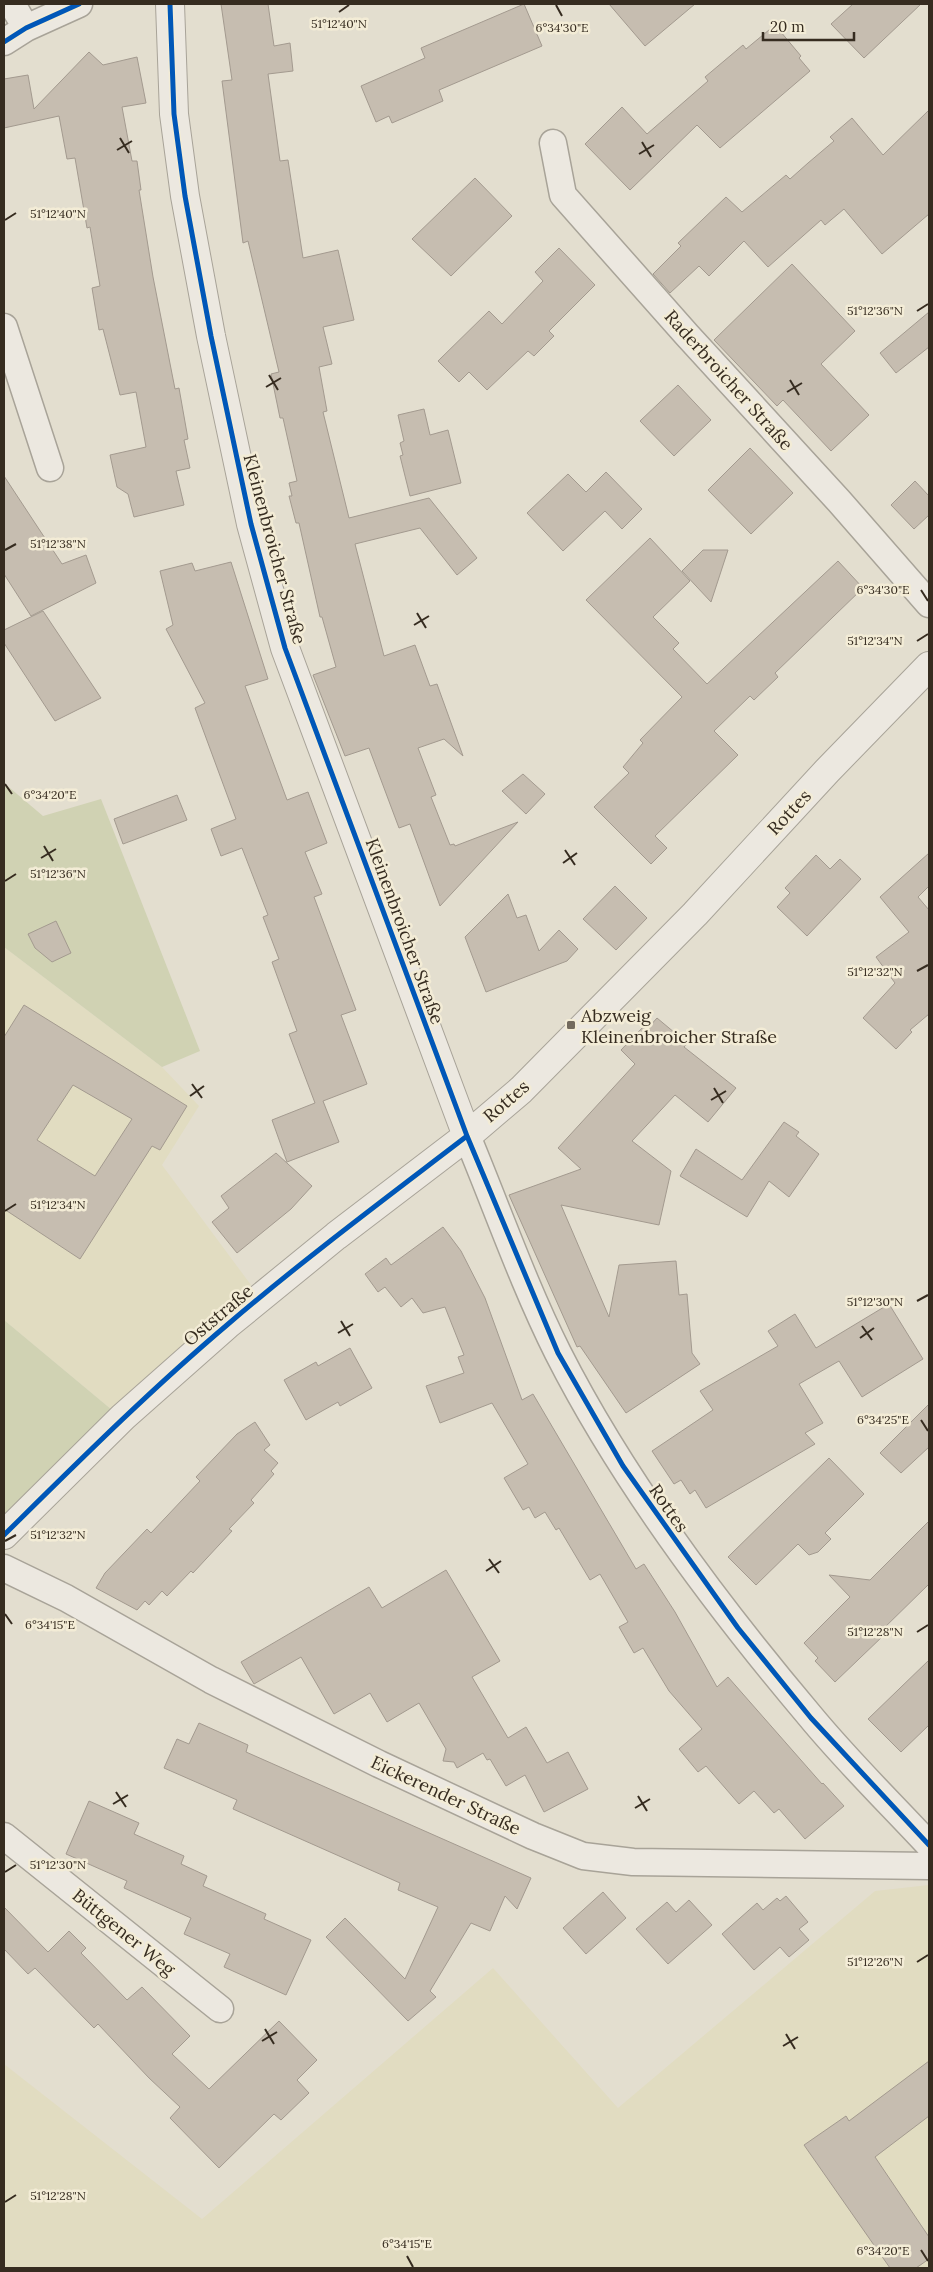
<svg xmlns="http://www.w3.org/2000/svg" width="933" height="2272" font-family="Lora,serif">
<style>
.farmland{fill:#e1dcc1}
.green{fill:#d0d2b3}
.building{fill:#c6bdb0;stroke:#a39a8f;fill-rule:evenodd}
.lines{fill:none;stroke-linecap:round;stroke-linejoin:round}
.minor-casing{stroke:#a8a398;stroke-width:29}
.tertiary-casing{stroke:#a8a398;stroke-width:30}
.minor{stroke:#ece8e0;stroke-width:26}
.tertiary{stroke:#ece8e0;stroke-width:28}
.cycleway-casing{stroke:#f3ecd6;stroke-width:8}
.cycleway{stroke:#0057b8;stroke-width:5}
.ticks{fill:none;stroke:#362c20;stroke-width:2}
.poi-dot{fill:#736a5d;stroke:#f3ecd6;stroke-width:2}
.labels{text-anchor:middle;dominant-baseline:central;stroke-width:5;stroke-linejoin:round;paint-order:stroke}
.street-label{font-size:18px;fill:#362c20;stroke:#f3ecd6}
.poi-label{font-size:18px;fill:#362c20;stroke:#f3ecd6;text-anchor:start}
.ticks-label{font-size:12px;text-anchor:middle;fill:#362c20;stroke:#f3ecd6;stroke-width:5;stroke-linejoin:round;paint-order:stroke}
</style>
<rect width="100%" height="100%" fill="#e3decf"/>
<path class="farmland" d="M4 947 162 1067 199 1106 162 1165 251 1285 112 1410 4 1320Z
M929 1885V2268H4V2064L202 2219 493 1968 618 2108 875 1891Z"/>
<path class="green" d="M4 783 43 816 101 799 200 1051 162 1067 4 947Z
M4 1320 112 1410 4 1521Z"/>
<path class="building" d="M221 4H268L274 46 290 43 293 71 268 74 280 161 288 160 303 258 338 250 354 320 323 327 332 364 319 367 327 411 323 412 349 518 429 498 477 558 457 575 420 528 355 544 384 656 415 645 430 686 437 684 463 756 444 739 418 748 436 795 431 797 450 845 454 844 455 846 518 822 440 906 410 824 399 828 369 748 345 756 313 675 336 667 322 617H320L299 523H296L289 496H292L289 483 297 481 283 418H280L271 374 279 372 248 241 243 243 222 81 232 80Z
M524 4 542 46 439 90 443 101 392 123 389 116 376 122 361 86 425 58 421 48Z
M609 4H695L645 46Z
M853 4H921L864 58 831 24Z
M775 25 801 56 799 58 810 71 720 148 697 125 630 190 585 144 622 107 647 134 708 81 705 77 743 45 746 49Z
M89 52 103 65 137 57 146 103 122 107 132 161H137L141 190H139L153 277 175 389 179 388 188 439 184 440 190 468 176 471 184 505 134 517 128 494 117 487 110 455 146 447 136 392 120 395 103 329 99 330 92 288 100 286 90 227 87 228 75 158 67 159 59 116 4 128V79L28 75 34 109Z
M929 110V214L882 254 844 209 825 225 821 220 768 267 744 241 709 276 699 266 670 293 653 274 681 246 678 243 726 197 742 212 786 175 790 179 808 163 834 141 830 137 852 118 883 155Z
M475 178 512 216 451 276 412 239Z
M559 248 595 285 549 331 554 336 534 356 528 351 487 390 469 372 459 382 438 361 489 311 502 324 543 281 535 272Z
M792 264 855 331 821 364 869 415 831 451 783 400 777 406 714 340Z
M929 312V347L896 373 880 353Z
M678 385 711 420 674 456 640 421Z
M424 409 430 435 448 430 461 483 410 496 400 456 403 455 400 443 404 441 398 415Z
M750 448 793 493 751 534 708 490Z
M606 472 642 509 622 529 605 511 563 551 527 513 568 474 586 492Z
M4 476 62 564 86 555 96 583 31 616 4 574Z
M915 481 929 496V515L914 529 891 505Z
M650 538 690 581 653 617 679 643 673 649 707 684 838 561 863 588 775 673 778 677 754 700 750 696 714 731 738 755 655 836 667 848 651 864 594 807 629 773 623 767 643 743 640 740 682 697 586 600Z
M703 550H728L711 602 682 571Z
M231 562 268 679 245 686 287 800 308 792 327 843 305 852 322 894 314 897 356 1010 341 1015 367 1084 323 1101 339 1142 287 1162 272 1120 315 1103 289 1034 297 1031 272 962 279 959 263 917 268 915 242 848 221 856 211 829 236 819 195 708 205 703 166 629 173 625 160 571 192 563 195 571Z
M43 611 101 698 55 721 4 643V630Z
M523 774 545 794 526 814 502 791Z
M177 795 187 820 123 844 114 819Z
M929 853V886L918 897 929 910V1014L910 1030 912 1032 896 1049 863 1018 895 983 876 957 909 932 880 897Z
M816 855 830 869 840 859 861 879 807 936 777 907 790 893 785 888Z
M615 886 647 918 616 950 583 919Z
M508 894 517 918 526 915 539 951 559 930 578 949 567 961 486 992 465 937Z
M56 921 71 953 52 962 35 948 28 934Z
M24 1005 187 1106 160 1150 152 1146 80 1259 4 1209V1037ZM73 1085 132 1119 95 1176 37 1140Z
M657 1018 687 1043 684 1047 736 1088 708 1122 675 1095 632 1141 671 1171 659 1225 561 1205 609 1317 619 1265 676 1261 679 1295 687 1294 692 1353 700 1364 626 1413 580 1346 577 1347 509 1195 581 1169 558 1148 635 1064 621 1050 645 1025 648 1028Z
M784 1122 799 1132 796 1136 819 1154 789 1197 769 1181 747 1217 680 1176 696 1149 742 1180Z
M276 1153 312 1186 291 1209 237 1253 212 1222 229 1208 221 1196Z
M443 1227 461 1251 485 1298 522 1400 533 1394 636 1569 644 1564 675 1612 717 1687 728 1677 822 1784 823 1783 844 1806 805 1839 779 1809 774 1813 754 1791 739 1804 706 1766 698 1772 679 1749 702 1729 669 1691 643 1648 634 1653 619 1627 628 1622 600 1574 590 1580 559 1528 556 1530 545 1512 535 1518 529 1507 523 1510 504 1478 528 1464 492 1403 440 1423 426 1386 464 1373 458 1357 464 1355 445 1307 423 1313 412 1298 401 1307 385 1287 378 1292 365 1274 386 1258 391 1265Z
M889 1304 923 1359 862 1397 839 1361 799 1384 823 1423 805 1433 815 1444 706 1508 695 1490 690 1494 681 1480 674 1484 652 1451 713 1410 700 1391 778 1346 768 1331 795 1314 816 1348Z
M350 1348 372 1388 340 1406 338 1402 306 1420 284 1380 316 1362 318 1366Z
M929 1404V1447L901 1473 880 1453Z
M255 1422 270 1445 264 1450 278 1463 271 1471 274 1474 251 1500 254 1503 229 1529 232 1531 193 1573 191 1571 167 1596 162 1591 149 1605 145 1601 137 1610 96 1588 105 1573 147 1529 151 1533 200 1481 196 1477 237 1434Z
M829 1458 864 1494 825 1533 831 1539 818 1552 809 1555 798 1544 756 1585 728 1557Z
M929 1521V1584L881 1631 884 1635 835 1682 815 1661 818 1658 804 1643 850 1597 829 1575 870 1580Z
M446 1570 500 1661 472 1677 508 1738 526 1727 547 1763 568 1752 588 1789 544 1812 525 1775 506 1786 490 1759 487 1760 483 1753 457 1768 454 1762 443 1761 446 1749 419 1703 387 1722 370 1693 334 1714 301 1657 254 1684 241 1662 369 1587 382 1608Z
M929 1660V1725L901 1752 868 1719Z
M199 1723 248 1745 246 1752 531 1878 517 1909 505 1896 490 1931 471 1923 430 1991 436 1997 408 2021 326 1937 345 1918 405 1979 438 1907 398 1890 400 1883 233 1809 237 1800 164 1768 177 1739 189 1744Z
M89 1801 139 1823 134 1834 184 1856 181 1864 207 1876 203 1886 266 1914 264 1919 311 1940 286 1995 224 1967 230 1954 184 1934 191 1918 124 1888 127 1881 66 1854Z
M603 1892 626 1918 586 1954 563 1928Z
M786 1896 808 1922 799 1929 809 1940 789 1957 780 1947 754 1970 722 1934 757 1903 763 1910 777 1898 780 1901Z
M689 1900 712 1925 668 1964 636 1929 667 1902 676 1912Z
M4 1907 48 1952 69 1931 86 1948 81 1953 127 2000 142 1987 190 2036 172 2054 209 2089 279 2021 317 2060 297 2080 309 2093 281 2120 274 2114 219 2168 170 2118 180 2107 149 2078 98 2024 94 2028 35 1968 28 1974 4 1949Z
M929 2061V2116L875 2157 929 2237V2259L916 2268H890L804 2145 846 2116 849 2121Z"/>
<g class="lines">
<g class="minor-casing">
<path id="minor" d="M12 4 26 28
M4 42 26 28 79 4
M553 143 563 195 687 335 839 501 929 604
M4 327 50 468
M467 1136C497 1208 523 1283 558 1353 623 1481 717 1606 810 1716 847 1761 889 1802 929 1845
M4 1568 66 1598 211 1680 379 1764 533 1836 583 1856 633 1862 929 1866
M4 1836 220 2009"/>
</g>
<g class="tertiary-casing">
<path id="tertiary" d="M170 4 174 114 185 196 211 336 251 524 285 648 467 1136
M4 1535 123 1417 227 1325 336 1236 467 1136 521 1090 695 914 827 771 929 666"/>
</g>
<use href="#minor" class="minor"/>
<use href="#tertiary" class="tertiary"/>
<g class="cycleway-casing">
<path id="cycleway" d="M170 4 174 114 185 196 211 336 251 524 285 648 467 1136 558 1353 623 1466 738 1628 811 1718 929 1845
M4 42 26 28 79 4
M4 1535C77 1463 149 1391 227 1325 304 1259 386 1198 467 1136"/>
</g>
<use href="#cycleway" class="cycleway"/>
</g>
<path class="ticks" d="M556 5 562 16M339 12 349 5M120 138 129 153M642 142 651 157M117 150 132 141M639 154 654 145M5 220 16 213M917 311 928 304M269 375 278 390M790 380 799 395M266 387 281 378M787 392 802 383M5 550 16 544M921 590 928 601M417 613 426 628M414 625 429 616M917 641 928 634M5 784 12 794M44 846 53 861M565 850 575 865M41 858 56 849M563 863 577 853M5 881 16 874M917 971 928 965M192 1084 202 1098M714 1088 723 1103M190 1096 204 1086M711 1100 726 1091M5 1211 16 1204M917 1301 928 1295M341 1321 350 1336M862 1326 872 1340M338 1333 353 1324M860 1338 874 1328M921 1420 928 1431M5 1541 16 1535M489 1559 499 1573M486 1571 501 1561M5 1614 12 1624M917 1632 928 1625M116 1792 126 1807M638 1796 647 1811M113 1804 128 1795M635 1808 650 1799M5 1872 16 1865M917 1962 928 1955M265 2029 274 2044M786 2034 795 2049M262 2041 277 2032M783 2046 798 2037M5 2202 16 2195M921 2250 928 2261M407 2256 413 2267"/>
<rect class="poi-dot" x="566" y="1020" width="10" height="10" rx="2.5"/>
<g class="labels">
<g class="street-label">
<text transform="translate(729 380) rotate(48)">Raderbroicher Straße</text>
<text transform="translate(275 549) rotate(75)">Kleinenbroicher Straße</text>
<text transform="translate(789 812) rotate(-47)">Rottes</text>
<text transform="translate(405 931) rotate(70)">Kleinenbroicher Straße</text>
<text transform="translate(506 1101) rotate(-41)">Rottes</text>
<text transform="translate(218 1315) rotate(-40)">Oststraße</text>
<text transform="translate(669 1508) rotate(55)">Rottes</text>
<text transform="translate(446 1795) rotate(25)">Eickerender Straße</text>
<text transform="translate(124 1932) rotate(39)">Büttgener Weg</text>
</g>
<g class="poi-label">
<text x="581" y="1015">Abzweig<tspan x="581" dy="21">Kleinenbroicher Straße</tspan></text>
</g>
</g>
<g class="ticks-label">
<text x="339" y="28">51°12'40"N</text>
<text x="562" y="32">6°34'30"E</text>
<text x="58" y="218">51°12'40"N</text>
<text x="875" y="315">51°12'36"N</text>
<text x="58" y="548">51°12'38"N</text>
<text x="883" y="594">6°34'30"E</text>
<text x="875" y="645">51°12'34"N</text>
<text x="50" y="799">6°34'20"E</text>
<text x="58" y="878">51°12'36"N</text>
<text x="875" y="976">51°12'32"N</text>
<text x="58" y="1209">51°12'34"N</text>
<text x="875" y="1306">51°12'30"N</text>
<text x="883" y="1424">6°34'25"E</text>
<text x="58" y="1539">51°12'32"N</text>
<text x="50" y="1629">6°34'15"E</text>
<text x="875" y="1636">51°12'28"N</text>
<text x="58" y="1869">51°12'30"N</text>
<text x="875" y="1966">51°12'26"N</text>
<text x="58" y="2200">51°12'28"N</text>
<text x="407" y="2248">6°34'15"E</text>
<text x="883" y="2255">6°34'20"E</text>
</g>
<rect width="933" height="2272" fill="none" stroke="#362c20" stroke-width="10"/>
<path d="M763 32v8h91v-8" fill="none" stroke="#362c20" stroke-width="2.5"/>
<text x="770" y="32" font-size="15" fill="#362c20" stroke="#f3ecd6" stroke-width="4" paint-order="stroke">20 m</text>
</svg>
